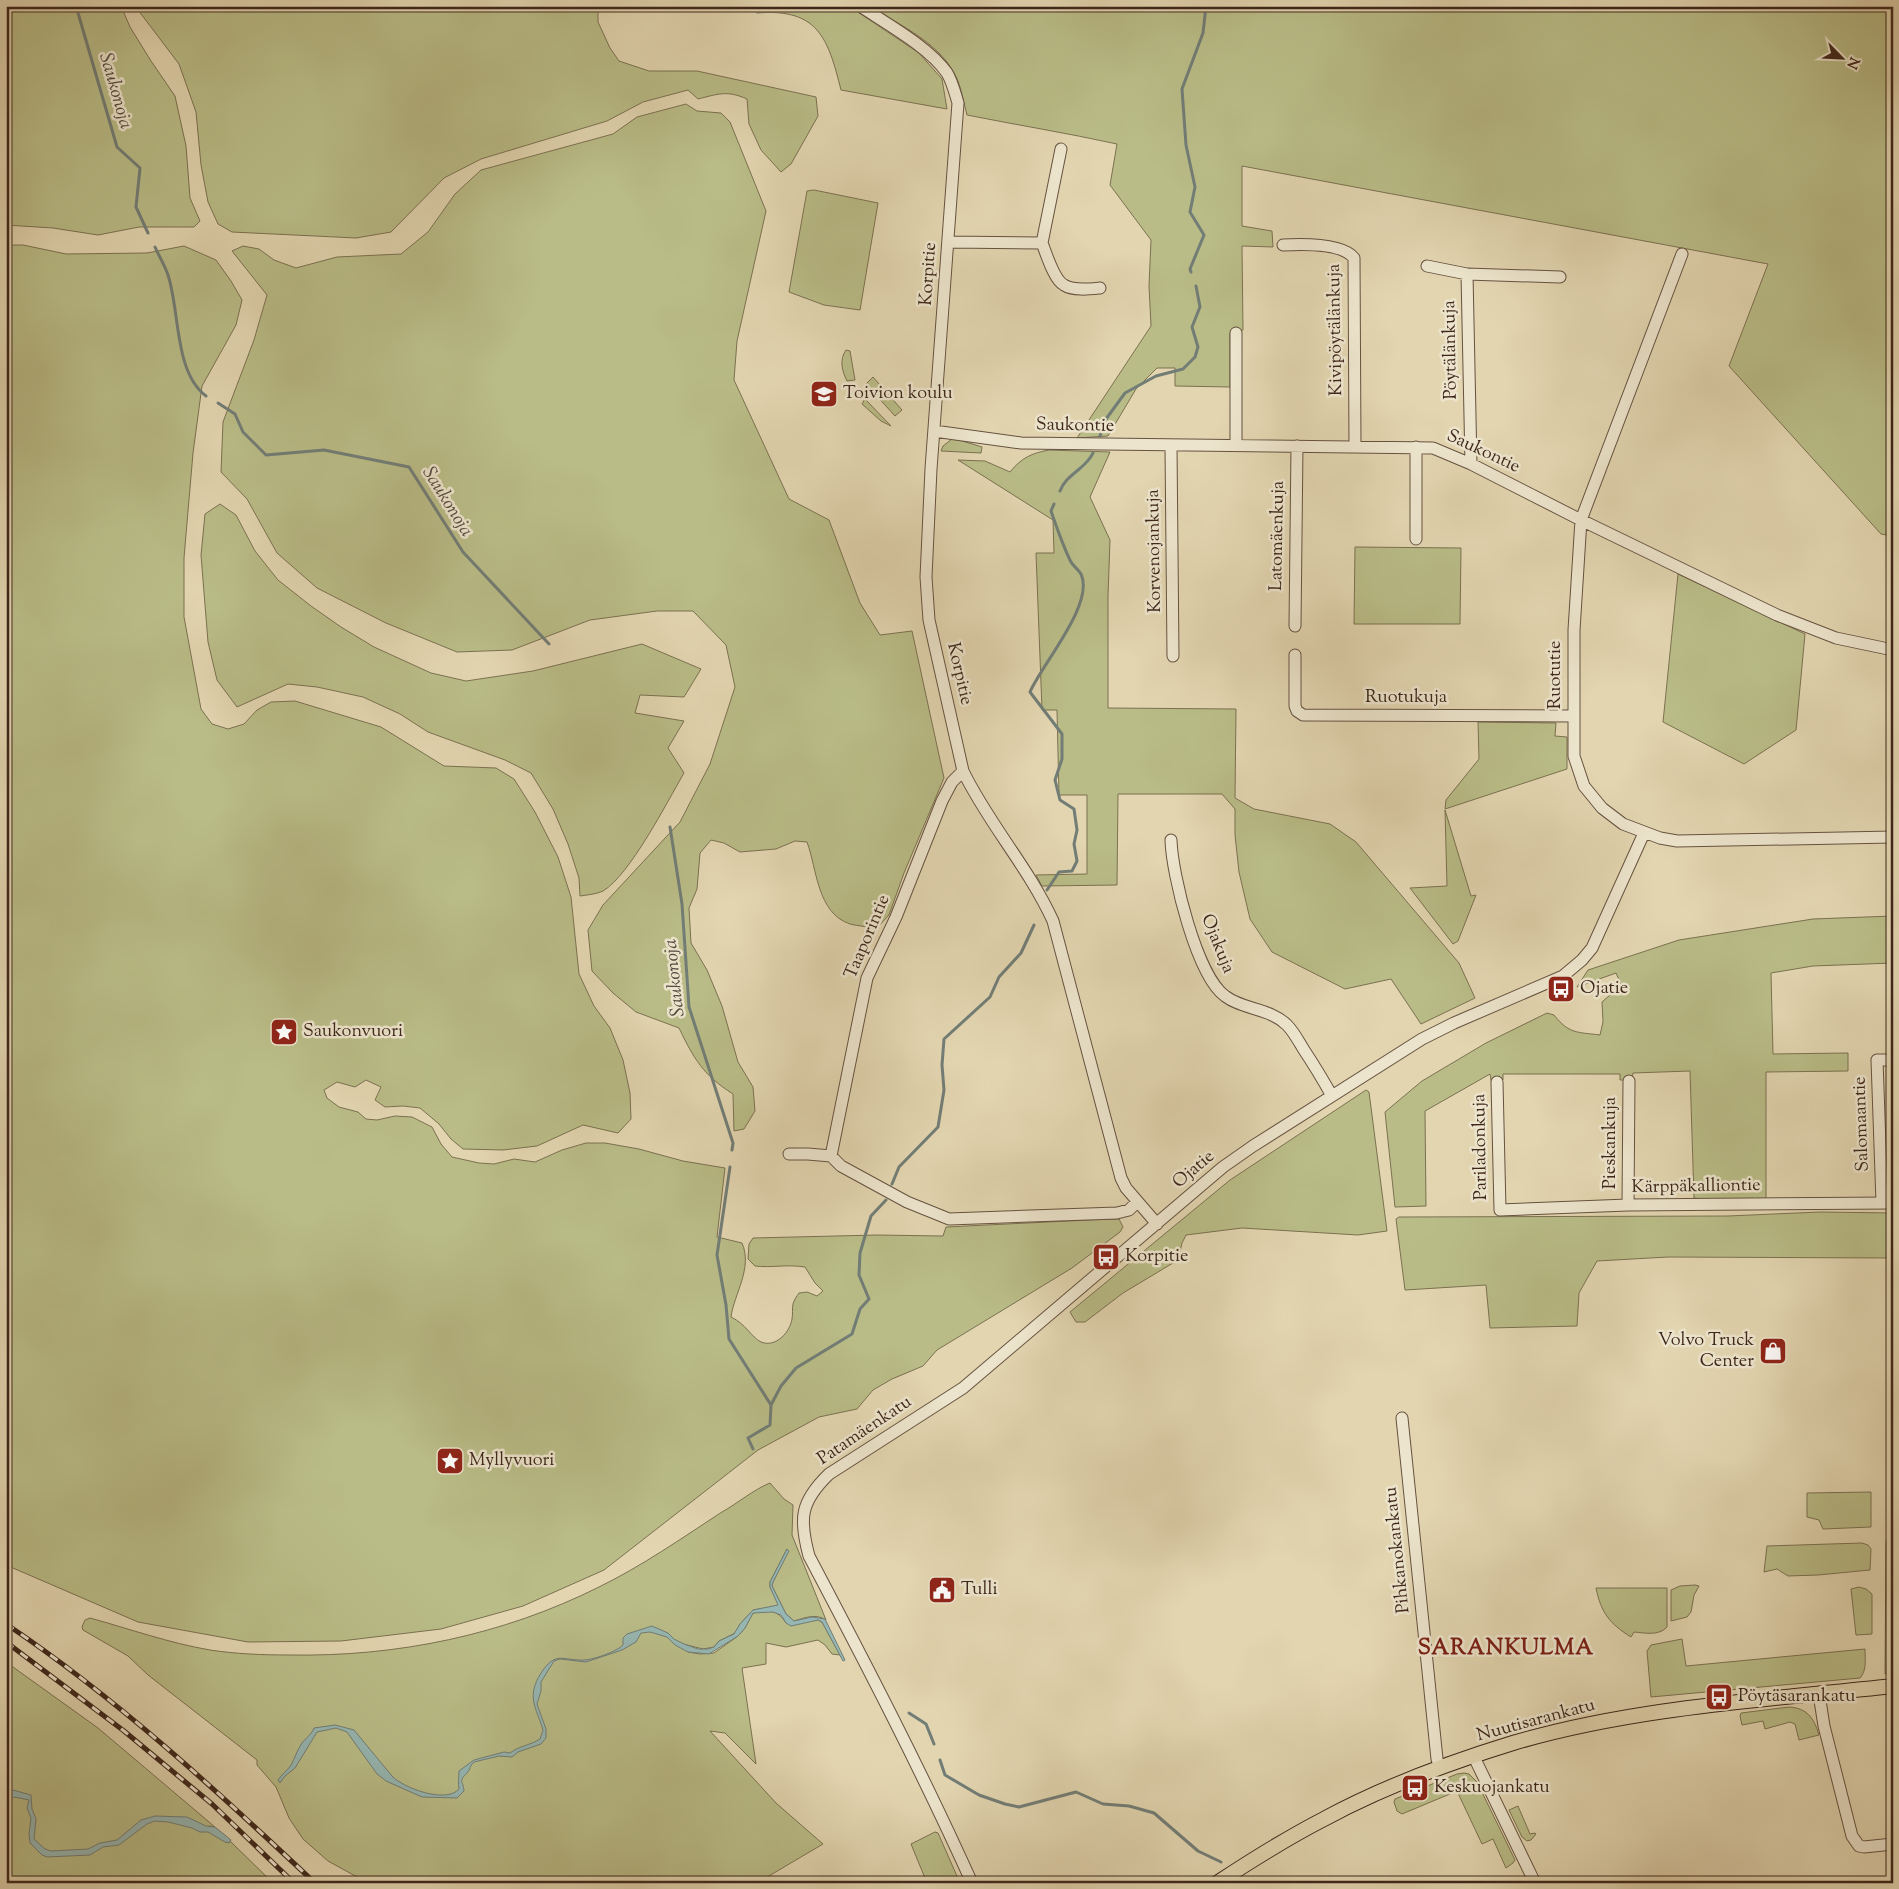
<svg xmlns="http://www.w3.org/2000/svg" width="1899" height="1889" font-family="'Sorts Mill Goudy',serif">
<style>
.green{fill:#b9bc87;stroke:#7b7151}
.water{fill:#96b7b3;stroke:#727d76}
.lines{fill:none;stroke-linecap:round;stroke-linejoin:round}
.stream{stroke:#727d76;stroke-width:3}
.minor-casing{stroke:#665240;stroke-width:13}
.major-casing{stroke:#3d261b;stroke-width:16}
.minor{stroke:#ece4cc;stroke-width:11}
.major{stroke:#e2d5b0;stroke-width:14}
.rail-casing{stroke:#3d261b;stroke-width:5}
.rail{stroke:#ece4cc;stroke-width:3;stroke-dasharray:9;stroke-linecap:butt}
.labels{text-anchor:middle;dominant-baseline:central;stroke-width:5;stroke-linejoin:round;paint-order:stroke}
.street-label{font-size:18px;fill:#3d261b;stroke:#ece4cc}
.poi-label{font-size:18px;fill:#3d261b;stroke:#ece4cc;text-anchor:start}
.water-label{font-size:19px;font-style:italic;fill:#534a41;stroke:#ece4cc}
.district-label{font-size:22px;font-weight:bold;letter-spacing:1px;fill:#7a1f14;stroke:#ece4cc}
</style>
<rect width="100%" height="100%" fill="#e2d5b0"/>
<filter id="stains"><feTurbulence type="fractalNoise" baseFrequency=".004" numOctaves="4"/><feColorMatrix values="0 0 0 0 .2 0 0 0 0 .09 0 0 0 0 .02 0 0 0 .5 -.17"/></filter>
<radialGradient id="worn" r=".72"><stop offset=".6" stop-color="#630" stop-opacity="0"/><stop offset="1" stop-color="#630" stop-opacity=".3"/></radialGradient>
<path class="green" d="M6 6H121L130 27 151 61 175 96 186 146 190 198 200 221 194 227H139L98 235 53 228 6 225Z
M135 6H598V22L610 48 619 61 649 71H697L816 97 818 116 791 164 781 172 761 150 749 124 747 99C727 90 718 94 698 99L688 90 643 102 607 121 481 159 444 178 391 232 356 238 232 232 218 224 208 202 201 165 196 112 179 64Z
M749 6H849L919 53 942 79 947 109 841 90C828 38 818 8 757 13Z
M869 6H1893V536L1881 534 1729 366 1768 264 1242 166V226L1272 231 1273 247 1242 246 1243 330 1230 333V387L1175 386V368H1157L1136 389 1108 436 1077 438 1151 326 1149 286 1151 240 1110 185 1117 144C1067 133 1017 125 967 115 964 104 962 91 958 81 943 44 901 26 869 6Z
M686 104 697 111 721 113 730 122 766 211 737 341 734 380 789 499 829 520 860 603 880 635 912 631 944 778 904 873 889 915 877 928C868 927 858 926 850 924 817 913 817 869 807 842L795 841 776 849 740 852 724 843 711 840 700 853 697 889 689 908 691 943 707 970 722 1006 738 1062 753 1087 755 1111 744 1129 734 1131 733 1094C703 1075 694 1059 679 1028L636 1012 613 993 592 971 588 930 603 905 680 822 710 764 735 687 726 645 693 611H657L590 620 512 650 457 652 386 623 317 588 277 553 247 499 221 472 223 422 254 340 267 295 232 251 243 246 259 249 274 260 296 268 337 257 401 254 428 232 455 194 481 170 613 134 637 117Z
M814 190 878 203 860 310 824 305 789 292 807 191Z
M6 245H23L66 254 147 253 184 246 216 260 231 281 242 300 236 325 202 386 193 453 184 558V617L201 709 212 724 228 729 244 724 257 710 271 702 295 701 381 727 444 766 496 768 514 779 535 812 558 857 571 897 579 974 594 1006 610 1028 623 1060 630 1093 631 1119 618 1133 583 1125 537 1146 503 1150 463 1149 451 1139 439 1124 420 1108 403 1106 385 1107 375 1100 381 1087 366 1080 355 1087 337 1082 324 1090 327 1098 339 1107 358 1112 366 1119 377 1120 395 1116 412 1117 432 1127 441 1144 452 1157 479 1163 494 1164 514 1159 535 1162 562 1150 586 1143H605L639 1149 683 1161 725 1168 717 1237 742 1243C753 1268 734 1294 731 1317 746 1324 751 1337 761 1342 776 1348 790 1332 792 1319 793 1314 792 1309 793 1304 794 1300 797 1296 799 1293L807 1292 817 1296 823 1291 815 1283 805 1267C786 1264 773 1268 755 1266L748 1259 749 1244 753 1238 877 1235 943 1236 946 1227 1109 1219H1119L1123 1227 1120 1232 1072 1268 937 1350 923 1366 892 1379 873 1390 857 1409 819 1417 758 1450 604 1570 523 1606 441 1629 341 1641 248 1642 138 1622 6 1565Z
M846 350 850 351 855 380 847 381C842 371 839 360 846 350Z
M873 377 902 410 895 416 866 384Z
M865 399 891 426 881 421 862 404Z
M952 439H956L982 447 981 453 941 451 943 446Z
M1049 450 1110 452 1090 497 1110 540 1108 596V708L1236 709 1235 798 1254 809 1330 824 1356 842 1459 963 1475 998 1421 1024 1391 979 1345 989 1272 952 1250 919 1239 872 1235 835V809L1222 794H1118L1117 885 1042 886 1036 875 1087 874V795H1059L1057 710H1042L1036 553H1054L1053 520 958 460 985 461 1010 472C1021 458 1032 453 1049 450Z
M220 504 236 515 255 551 278 580 311 606 341 627 374 647 431 673 466 681 533 671 642 644 701 669 684 697 640 695 635 713 684 721 668 748 684 773C667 802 630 875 603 891 597 894 587 895 580 896L579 878 568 844 553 809 531 773 505 760 428 732 400 714 363 697 317 687 288 684 237 707 217 680 208 642 201 555 205 514Z
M1355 547 1461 548 1460 624H1354Z
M1678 574 1805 634 1796 730 1744 764 1663 722Z
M1478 722 1556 723 1555 736 1567 737V769L1445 809 1446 800 1479 759Z
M1445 810 1471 896 1476 895 1458 941 1453 944 1410 888 1447 886Z
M1893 916V963L1813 966 1771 973 1773 1054 1848 1053V1071L1766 1072V1201H1718L1694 1198 1690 1071 1633 1073 1632 1080H1620V1074H1503V1080H1491L1490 1074 1425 1111 1426 1206 1395 1207 1385 1112 1422 1081 1486 1043 1547 1013 1554 1015C1569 1034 1577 1032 1600 1035L1603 1022 1602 1002 1610 995 1624 991 1616 973 1577 987 1588 970 1679 940 1813 919Z
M1366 1090 1369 1092 1387 1231 1358 1235 1242 1228 1186 1235 1182 1243 1178 1260 1123 1293 1085 1322H1076L1070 1312 1230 1180Z
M1820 1212 1893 1213V1258L1668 1257 1597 1261 1579 1293 1577 1326 1490 1328 1486 1285 1405 1290 1396 1219 1399 1217 1728 1216Z
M770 1483 784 1499 793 1505 792 1535 826 1620C816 1613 804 1618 794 1621L786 1614 772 1586 773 1582 788 1551 787 1549 770 1582V1587L779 1604 778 1606 753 1610 740 1624 735 1633 719 1641 714 1647 703 1649 683 1644 688 1652 700 1654 714 1653 738 1636 745 1628 753 1613C768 1610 777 1609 786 1623L818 1620 822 1622 840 1655 832 1654 825 1645 818 1640 786 1647 766 1643V1664L742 1668 756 1764 725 1733 710 1731 776 1803 823 1844 757 1883H368L328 1861 303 1839 289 1818 276 1787 257 1765V1760L148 1675 128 1656 83 1630 82 1627 85 1620 90 1618C130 1629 169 1643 210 1650 236 1654 263 1655 289 1655 397 1657 503 1635 599 1587 642 1566 682 1538 722 1512 738 1503 753 1490 770 1483Z
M1871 1492V1527L1823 1529 1819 1520 1807 1517V1493Z
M1893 1524V1673L1885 1674 1886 1543Z
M1862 1543 1868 1545 1871 1549 1870 1570 1818 1575 1788 1576 1777 1569 1764 1572 1767 1546Z
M1695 1585 1699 1586 1694 1595 1691 1612 1687 1617 1671 1621V1590L1680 1586Z
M1859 1587 1866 1589 1872 1594V1634L1856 1635 1851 1589Z
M1667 1588V1627C1659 1636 1645 1633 1634 1632L1631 1637C1610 1624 1601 1613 1596 1588Z
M1682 1639 1686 1666 1865 1649C1865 1659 1867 1670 1860 1678L1651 1697 1647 1651 1651 1645Z
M6 1662 98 1728 215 1827 209 1826 229 1843 230 1841 273 1883H6Z
M1789 1707C1807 1708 1814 1718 1819 1735L1799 1740 1795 1724 1790 1722 1765 1729 1763 1721 1742 1725 1740 1716 1741 1713Z
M1464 1773 1469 1774 1477 1782 1515 1860 1513 1863 1506 1868 1493 1839 1482 1844 1457 1791 1402 1814 1397 1811 1394 1802 1395 1799 1457 1774Z
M1518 1806 1530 1834 1535 1833 1536 1834 1531 1840 1527 1841 1522 1837 1509 1810Z
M935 1832 938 1833 960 1883H927L911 1844Z"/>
<path class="water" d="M787 1549 789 1551 773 1582 772 1586 786 1614 794 1621 812 1617 825 1619 845 1660 843 1661 822 1622 818 1620 791 1626 786 1623 781 1615 773 1612 753 1613 745 1628 738 1636 709 1654 688 1652 675 1645 667 1637 650 1632 641 1633 636 1642 622 1650 586 1662 560 1659 554 1661 541 1682V1691L537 1704 546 1729V1738L541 1744 518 1752 512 1757 499 1756 474 1762C470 1765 470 1770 467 1773 458 1782 463 1780 464 1791L457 1798 422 1797 386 1781 377 1774 347 1732 336 1728 317 1732 295 1768 284 1777 280 1783 278 1780C282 1774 287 1771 291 1765 295 1758 297 1750 302 1743 307 1737 311 1735 314 1728L335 1725 354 1730 392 1776C403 1788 446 1804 459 1789 458 1782 459 1777 459 1771L474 1760 504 1752 510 1753C519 1746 531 1745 540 1739L543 1730C536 1707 526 1697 541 1673 556 1650 563 1661 584 1660 593 1660 618 1651 623 1645V1638L627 1634 652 1626 668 1633 674 1639 684 1644 698 1649H708L714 1647 719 1641 734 1634 740 1624 753 1610 778 1605 770 1587V1582Z
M13 1790 31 1795 32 1809 36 1819 34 1839 45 1849 51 1851 88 1849 100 1843 117 1840 141 1820 155 1816 187 1817 206 1826 215 1827 231 1840 229 1843 225 1842 208 1832H200L192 1828 168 1822 155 1821 147 1824 119 1845 103 1847 90 1855 47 1857 42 1855 30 1843 29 1834 31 1818 27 1808 29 1800 14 1797 6 1800V1793Z"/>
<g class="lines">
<path class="stream" d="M76 6 117 147 140 168 136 207 148 233
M155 247C159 256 165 266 168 275 180 311 174 372 206 396
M1191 272 1190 269 1204 235 1190 212 1195 187 1186 145 1182 89 1203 33 1206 6
M218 403 235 414 243 432 266 455 324 450 409 467 463 552 549 644
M1100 436 1106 419 1125 393 1156 376 1183 369 1195 357 1198 347 1192 327 1200 307 1196 286
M1060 491C1066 474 1086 469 1093 453
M670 827 682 904 689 1007 733 1143 732 1150
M1047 890 1059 872 1072 871 1077 861 1074 844 1077 830 1074 809 1060 800 1055 780 1062 759V734L1030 692C1042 664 1095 604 1081 574 1078 569 1073 566 1071 562 1063 546 1057 528 1051 511L1054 504
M730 1167 717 1255 726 1305 729 1339 771 1405 770 1425 748 1438 753 1449
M892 1184 899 1167 938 1127 944 1090 942 1065 944 1039 990 997 999 977 1021 953 1034 925
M771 1405 781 1386 796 1368 852 1334 860 1309 869 1299 859 1275 860 1253 871 1216 886 1200
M909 1713 926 1724 934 1744
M940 1760 945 1775 979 1795 1005 1804 1019 1807 1076 1792 1103 1804 1129 1806 1154 1813 1198 1851 1221 1862"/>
<g class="minor-casing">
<path id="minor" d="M860 6C887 24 929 47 947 73 952 81 955 93 958 103L931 469 926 577 929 620 963 771C988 823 1029 868 1053 921L1121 1178 1126 1188 1157 1224
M949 242 1042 243 1061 149
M1042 243C1046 253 1054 280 1064 285 1073 291 1090 289 1100 288
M1283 245C1302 244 1342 243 1354 258L1355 446
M1682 254 1581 520 1574 630V756L1584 786 1602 808 1623 824 1660 838 1677 841 1893 837
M1427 266 1467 274 1471 464
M1467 274 1560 277
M1236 333V445
M934 431 1021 443 1433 448 1471 464 1581 520 1777 615 1836 638 1893 650
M1171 446 1173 656
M1416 539V447
M1295 626 1297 446
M1295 655V706L1297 711 1303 715 1573 716
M1171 840C1172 875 1197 976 1225 996 1243 1010 1270 1008 1287 1025 1294 1032 1299 1042 1304 1050 1314 1065 1323 1080 1332 1096
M1497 1082 1500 1210 1628 1205 1893 1203
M789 1154H808L831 1156 841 1166 907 1202 949 1219 1117 1213 1129 1210 1137 1202
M831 1156 867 978 896 917 942 801 952 782 963 771
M1882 1203 1877 1060H1893
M1628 1205 1629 1081
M1402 1418 1437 1759 1440 1768
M1819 1694 1824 1726 1852 1836 1859 1846 1864 1847 1893 1844
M1474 1757 1535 1883
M972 1883C922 1772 866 1664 809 1556 799 1519 800 1502 829 1474L963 1388 1223 1167 1253 1146 1422 1039 1454 1023 1563 976 1582 960 1592 948 1644 833"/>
</g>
<g class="major-casing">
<path id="major" d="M1217 1883C1252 1860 1287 1838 1324 1819 1381 1788 1451 1762 1513 1743 1635 1707 1766 1700 1893 1686"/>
</g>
<use href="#minor" class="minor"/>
<use href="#major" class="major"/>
<g class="rail-casing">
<path id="rail" d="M6 1624C118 1699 217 1791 315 1883
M6 1642 124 1731 212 1804 294 1883"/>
</g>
<use href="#rail" class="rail"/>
</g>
<defs>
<g id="school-square" transform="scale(1.4375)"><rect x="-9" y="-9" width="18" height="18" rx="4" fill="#8f2418" stroke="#ece4cc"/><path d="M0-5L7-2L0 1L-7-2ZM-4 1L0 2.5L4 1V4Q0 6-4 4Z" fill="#fff"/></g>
<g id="bus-square" transform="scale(1.4375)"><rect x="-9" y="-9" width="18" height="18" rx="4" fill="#8f2418" stroke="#ece4cc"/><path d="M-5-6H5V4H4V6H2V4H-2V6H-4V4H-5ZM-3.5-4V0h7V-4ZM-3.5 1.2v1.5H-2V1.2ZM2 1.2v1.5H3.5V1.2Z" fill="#fff"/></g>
<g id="sight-square" transform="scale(1.4375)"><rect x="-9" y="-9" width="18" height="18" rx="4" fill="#8f2418" stroke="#ece4cc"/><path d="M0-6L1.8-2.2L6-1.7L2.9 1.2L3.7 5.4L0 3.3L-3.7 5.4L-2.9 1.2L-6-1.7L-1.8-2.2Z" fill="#fff"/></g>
<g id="shop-square" transform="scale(1.4375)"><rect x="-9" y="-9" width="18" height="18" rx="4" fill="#8f2418" stroke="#ece4cc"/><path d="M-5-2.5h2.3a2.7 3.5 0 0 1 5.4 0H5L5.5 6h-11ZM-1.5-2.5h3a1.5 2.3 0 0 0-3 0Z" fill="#fff"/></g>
<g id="civic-square" transform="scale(1.4375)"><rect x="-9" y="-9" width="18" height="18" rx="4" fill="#8f2418" stroke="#ece4cc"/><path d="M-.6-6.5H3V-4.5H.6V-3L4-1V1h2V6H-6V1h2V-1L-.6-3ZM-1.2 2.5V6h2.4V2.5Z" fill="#fff"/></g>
</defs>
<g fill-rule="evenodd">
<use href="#school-square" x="824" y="394"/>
<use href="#bus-square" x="1561" y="989"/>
<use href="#sight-square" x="284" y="1032"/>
<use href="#bus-square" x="1106" y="1257"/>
<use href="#shop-square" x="1773" y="1351"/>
<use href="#sight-square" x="450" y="1461"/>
<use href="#civic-square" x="942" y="1590"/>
<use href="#bus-square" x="1719" y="1697"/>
<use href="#bus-square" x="1415" y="1788"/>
</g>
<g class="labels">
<g class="street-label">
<text transform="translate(929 274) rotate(-86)">Korpitie</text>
<text transform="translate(1336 330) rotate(-91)">Kivipöytälänkuja</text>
<text transform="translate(1451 350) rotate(-91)">Pöytälänkuja</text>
<text transform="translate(1075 426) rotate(1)">Saukontie</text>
<text transform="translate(1483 452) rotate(25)">Saukontie</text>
<text transform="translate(1278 536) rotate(-89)">Latomäenkuja</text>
<text transform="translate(1155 551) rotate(-91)">Korvenojankuja</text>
<text transform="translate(959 674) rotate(77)">Korpitie</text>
<text transform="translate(1556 675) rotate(-90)">Ruotutie</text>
<text x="1406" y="698">Ruotukuja</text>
<text transform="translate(868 937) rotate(-67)">Taaporintie</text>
<text transform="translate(1217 944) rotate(68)">Ojakuja</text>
<text transform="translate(1862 1124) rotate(-92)">Salomaantie</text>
<text transform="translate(1611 1143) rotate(-90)">Pieskankuja</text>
<text transform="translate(1481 1147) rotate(-91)">Pariladonkuja</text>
<text transform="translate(1194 1170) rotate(-40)">Ojatie</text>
<text transform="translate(1696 1187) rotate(-1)">Kärppäkalliontie</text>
<text transform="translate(865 1431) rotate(-34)">Patamäenkatu</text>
<text transform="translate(1398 1550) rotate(-96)">Pihkanokankatu</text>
<text transform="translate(1536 1721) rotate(-15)">Nuutisarankatu</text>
</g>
<g class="poi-label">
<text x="843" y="394">Toivion koulu</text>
<text x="1580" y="989">Ojatie</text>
<text x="303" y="1032">Saukonvuori</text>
<text x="1125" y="1257">Korpitie</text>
<text x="1754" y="1341" text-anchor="end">Volvo Truck<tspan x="1754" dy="21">Center</tspan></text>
<text x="469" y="1461">Myllyvuori</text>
<text x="961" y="1590">Tulli</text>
<text x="1738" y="1697">Pöytäsarankatu</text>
<text x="1434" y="1788">Keskuojankatu</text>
</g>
<g class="water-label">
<text transform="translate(115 91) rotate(74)">Saukonoja</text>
<text transform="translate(447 502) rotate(58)">Saukonoja</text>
<text transform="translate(675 978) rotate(-96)">Saukonoja</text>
</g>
<g class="district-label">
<text x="1506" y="1649">SARANKULMA</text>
</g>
</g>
<rect width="1899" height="1889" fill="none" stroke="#e2d5b0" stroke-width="25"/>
<rect x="8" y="8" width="1884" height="1874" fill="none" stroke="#3d261b" stroke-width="2.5"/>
<rect x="12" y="12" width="1874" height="1864" fill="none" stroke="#3d261b"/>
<g transform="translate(1842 58) rotate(114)" stroke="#ece4cc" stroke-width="4" paint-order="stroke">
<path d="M0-4L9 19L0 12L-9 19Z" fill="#3d261b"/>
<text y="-8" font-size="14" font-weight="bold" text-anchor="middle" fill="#3d261b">N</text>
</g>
<rect width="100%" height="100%" filter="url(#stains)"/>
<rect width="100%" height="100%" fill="url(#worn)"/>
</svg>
